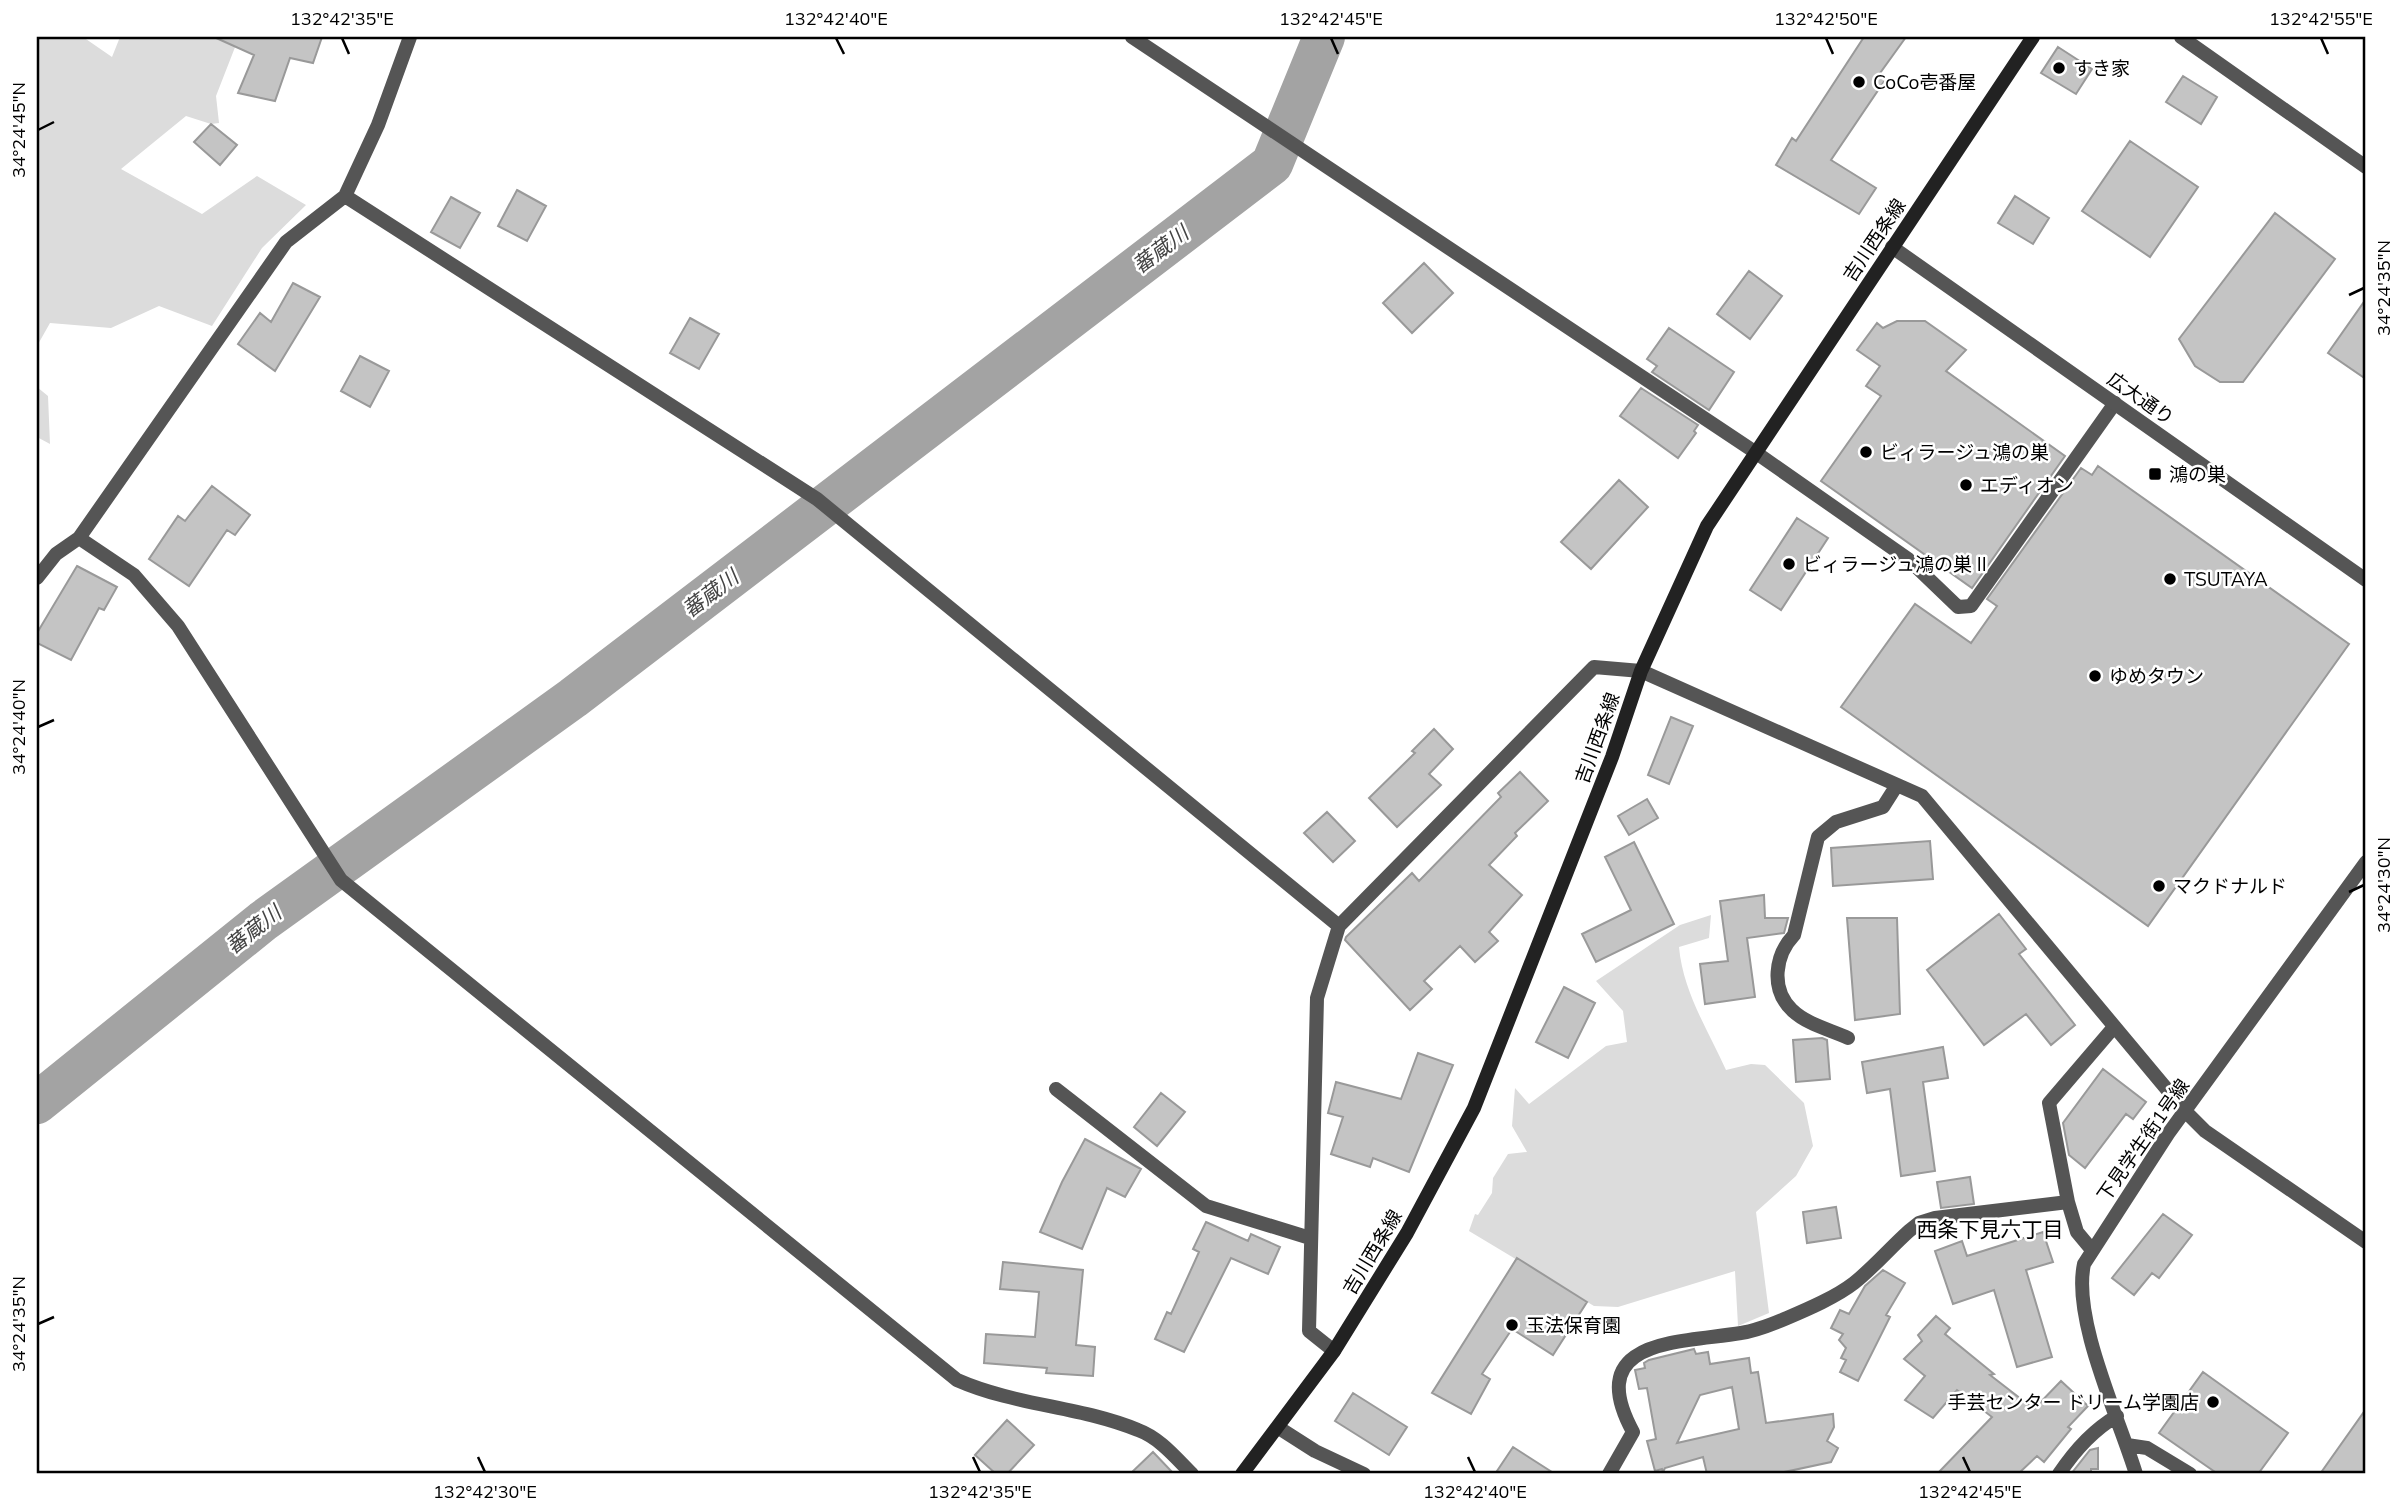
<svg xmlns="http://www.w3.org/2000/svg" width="2403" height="1511" font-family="Mulish,'Noto Sans JP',sans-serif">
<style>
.green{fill:#dcdcdc}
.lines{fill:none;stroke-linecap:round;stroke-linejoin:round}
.river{stroke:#a3a3a3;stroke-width:42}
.building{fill:#c4c4c4;stroke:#999;stroke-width:2;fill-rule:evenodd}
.minor{stroke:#555;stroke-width:14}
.tertiary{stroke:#555;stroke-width:14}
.secondary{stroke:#222;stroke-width:14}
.ticks{fill:none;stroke:#000;stroke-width:2.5}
.poi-dot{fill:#000;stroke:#fff;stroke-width:2.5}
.labels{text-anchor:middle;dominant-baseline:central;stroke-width:5;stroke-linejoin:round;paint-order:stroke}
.poi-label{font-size:19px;fill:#000;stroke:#fff;text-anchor:start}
.street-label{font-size:19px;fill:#000;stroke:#fff}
.water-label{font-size:21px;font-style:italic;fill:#444;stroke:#fff}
.neighbourhood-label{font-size:21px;fill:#000;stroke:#fff}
.neatline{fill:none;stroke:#000;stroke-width:2.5}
.ticks-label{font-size:18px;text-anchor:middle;fill:#000}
</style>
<rect width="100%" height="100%" fill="#fff"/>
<path class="green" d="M37 37H83L112 57 120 37H239L216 96 219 123 211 124 186 116 121 169 202 214 257 176 306 205 262 248 212 326 159 306 111 328 50 323 37 346Z
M37 387 48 396 50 444 37 437Z
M1711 915 1709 938 1679 947C1683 992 1708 1030 1726 1070L1751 1064 1765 1065 1804 1103 1813 1146 1796 1176 1756 1212 1769 1313 1738 1326 1735 1271 1618 1307 1594 1306 1469 1231 1475 1214 1478 1215 1492 1193 1493 1178 1508 1154 1527 1152 1512 1126 1515 1088 1529 1104 1606 1046 1627 1042 1623 1011 1596 981 1680 925Z"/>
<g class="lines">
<path class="river" d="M37 1103 263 921 573 698 1272 164 1324 37"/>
</g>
<path class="building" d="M214 37H322L313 63 290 58 275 101 238 93 254 55Z
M1864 37H1906L1878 76 1885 80 1831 160 1876 188 1859 214 1776 165 1792 138 1796 141Z
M2058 47 2092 69 2076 94 2041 73Z
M2183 76 2217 97 2201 124 2166 102Z
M211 124 237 145 220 165 194 142Z
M2130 141 2198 187 2150 257 2082 211Z
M517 190 546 206 527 241 498 226Z
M2015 196 2049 218 2033 244 1998 223Z
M451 197 480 213 460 248 431 232Z
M2275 213 2335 259 2243 382H2220L2195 366 2179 339Z
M1424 263 1453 293 1412 333 1383 303Z
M1749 271 1782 296 1750 339 1717 314Z
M293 283 320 297 275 371 238 344 260 313 271 322Z
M2366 299V379L2328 353Z
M690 318 719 334 699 369 670 353Z
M1897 321H1925L1966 350 1946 371 2065 456 1972 588 1821 481 1881 396 1866 386 1880 366 1857 350 1877 323 1883 328Z
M1669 328 1734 372 1709 410 1652 372 1657 366 1647 359Z
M360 356 389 371 370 407 341 391Z
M1641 388 1698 425 1694 431 1696 433 1678 458 1620 416Z
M2098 466 2349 644 2148 926 1841 707 1915 604 1971 643 1997 606 1987 599 2081 468 2092 475Z
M1619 480 1648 507 1591 569 1561 542Z
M212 486 250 515 235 535 227 530 189 586 149 559 178 516 185 521Z
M1797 518 1828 538 1781 610 1750 590Z
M77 566 117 587 104 610 99 608 71 660 37 643V633Z
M1671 717 1693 726 1669 784 1648 775Z
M1434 729 1453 749 1429 774 1441 785 1397 827 1369 798 1415 753 1412 751Z
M1520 772 1548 801 1515 833 1517 836 1489 865 1522 895 1489 932 1498 941 1475 962 1460 946 1424 981 1432 989 1410 1010 1345 940 1346 937 1412 873 1419 881 1501 797 1498 793Z
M1647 799 1658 818 1629 835 1618 816Z
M1327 812 1355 841 1333 862 1304 833Z
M1930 841 1933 879 1833 886 1831 848Z
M1634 842 1674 924 1596 962 1582 934 1631 910 1605 857Z
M1764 895 1765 918H1788L1784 933 1747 938 1755 997 1705 1004 1700 964 1728 961 1720 901Z
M1999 914 2026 949 2019 954 2075 1025 2051 1045 2026 1014 1984 1045 1927 970Z
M1847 918H1897L1900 1014 1855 1020Z
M1564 987 1595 1003 1568 1058 1536 1042Z
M1822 1038 1827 1040 1830 1079 1796 1082 1793 1040Z
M1943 1047 1948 1078 1923 1082 1935 1171 1901 1176 1890 1089 1867 1093 1862 1062Z
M1418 1053 1453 1065 1409 1172 1373 1158 1370 1167 1331 1154 1343 1117 1328 1113 1336 1082 1401 1099Z
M2103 1069 2146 1102 2133 1119 2126 1114 2085 1168 2069 1155 2063 1123Z
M1161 1093 1185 1112 1157 1146 1134 1127Z
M1085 1139 1141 1169 1125 1197 1107 1188 1082 1249 1040 1232 1062 1182Z
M1970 1177 1974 1204 1941 1208 1937 1182Z
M1836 1207 1841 1238 1807 1243 1803 1212Z
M2163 1214 2192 1235 2159 1278 2152 1273 2134 1295 2112 1278Z
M1206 1222 1248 1241 1251 1234 1280 1247 1268 1274 1231 1258 1184 1352 1155 1339 1167 1312 1171 1314 1199 1252 1193 1249Z
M2043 1232 2053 1262 2026 1270 2052 1357 2017 1367 1994 1290 1953 1304 1935 1251 1962 1241 1967 1256Z
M1517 1258 1587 1302 1553 1355 1512 1329 1482 1374 1490 1379 1471 1414 1432 1393Z
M1003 1262 1083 1270 1076 1345 1095 1347 1093 1376 1046 1373 1047 1368 984 1363 986 1334 1035 1337 1039 1292 1000 1289Z
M1883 1270 1905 1283 1886 1315 1890 1317 1858 1381 1840 1372 1846 1360 1841 1358 1846 1348 1839 1340 1843 1334 1831 1328 1840 1310 1849 1314 1865 1286Z
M1936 1316 1950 1328 1945 1334 1994 1374 1990 1375 2034 1409 2061 1381 2088 1406 2068 1427 2071 1429 2044 1462 2037 1456 2018 1474H1937L1992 1417 1957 1390 1933 1418 1905 1400 1925 1376 1904 1359 1922 1341 1918 1335Z
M1694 1349 1696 1354 1708 1352 1710 1364 1749 1358 1751 1373 1758 1372 1766 1423 1833 1414 1834 1427 1827 1441 1838 1448 1831 1462 1775 1474H1707L1703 1457 1665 1468 1663 1472 1662 1469 1655 1471 1647 1441 1656 1439 1647 1388 1639 1389 1635 1370 1645 1368 1644 1363 1649 1360ZM1732 1387 1739 1429 1677 1443 1700 1395Z
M2203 1372 2288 1433 2258 1474H2218L2159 1433Z
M1353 1393 1407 1427 1389 1455 1335 1421Z
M2366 1409V1474H2320Z
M1007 1420 1034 1445 1007 1474H996L975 1455Z
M1513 1447 1555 1474H1495Z
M2098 1448V1469H2091V1474H2071L2090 1450Z
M1153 1452 1174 1474H1130Z"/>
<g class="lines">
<path class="minor" d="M1132 37 1755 452 1908 559 1958 607 1971 606 2115 403
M2181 37 2366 167
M345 196 817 499 1339 926
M79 538 134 575 178 626 341 880 957 1380C1016 1406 1080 1406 1138 1430 1160 1438 1176 1458 1192 1474
M37 578 56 554 79 538 286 242 345 196 378 125 410 37
M1848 1038C1831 1030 1806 1024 1792 1010 1770 989 1775 955 1794 935L1818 837 1836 822 1883 807 1897 785
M1056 1089 1206 1206 1310 1238
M2068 1202 2049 1103 2114 1027
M1334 1351 1309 1331 1317 998 1339 926 1594 667 1641 671 1922 796 2185 1111 2205 1131 2366 1242
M1279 1428 1315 1451 1364 1474
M2127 1445 2147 1448 2190 1474
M1609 1474 1633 1432C1582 1338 1680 1343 1741 1333 1756 1331 1773 1324 1787 1318 1808 1309 1836 1297 1854 1283 1873 1268 1890 1248 1909 1231L1919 1223 1935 1218 2068 1202 2077 1232 2092 1250
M2059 1474C2075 1450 2093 1430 2117 1416
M2136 1474C2119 1418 2072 1319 2084 1264L2168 1134 2366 862"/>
<path class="tertiary" d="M1892 247 2366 580"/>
<path class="secondary" d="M1242 1474 1334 1351 1407 1233 1474 1108 1612 757 1641 671 1707 526 2033 37"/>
</g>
<path class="ticks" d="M342 38 349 54M836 38 844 54M1331 38 1338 54M1826 38 1833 54M2321 38 2328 54M38 130 54 122M2349 295 2364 288M38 727 54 720M2349 892 2364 885M38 1324 54 1317M478 1457 485 1472M973 1457 980 1472M1468 1457 1475 1472M1963 1457 1970 1472"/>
<g class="poi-dot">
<circle cx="2059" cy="68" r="7"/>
<circle cx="1859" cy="82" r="7"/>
<circle cx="1866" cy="452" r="7"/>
<rect x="2148" y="467" width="14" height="14" rx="3.5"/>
<circle cx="1966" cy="485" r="7"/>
<circle cx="1789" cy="564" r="7"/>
<circle cx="2170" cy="579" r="7"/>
<circle cx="2095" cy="676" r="7"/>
<circle cx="2159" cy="886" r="7"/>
<circle cx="1512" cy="1325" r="7"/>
<circle cx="2213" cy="1402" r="7"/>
</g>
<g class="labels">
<g class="poi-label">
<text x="2073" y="68">すき家</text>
<text x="1873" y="82">CoCo壱番屋</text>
<text x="1880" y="452">ビィラージュ鴻の巣</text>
<text x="2169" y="474">鴻の巣</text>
<text x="1980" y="485">エディオン</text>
<text x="1803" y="564">ビィラージュ鴻の巣 II</text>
<text x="2184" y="579">TSUTAYA</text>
<text x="2109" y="676">ゆめタウン</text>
<text x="2173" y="886">マクドナルド</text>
<text x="1526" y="1325">玉法保育園</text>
<text x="2199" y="1402" text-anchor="end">手芸センター ドリーム学園店</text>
</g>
<g class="street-label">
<text transform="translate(1874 240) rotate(-56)">吉川西条線</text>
<text transform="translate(2141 398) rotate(35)">広大通り</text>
<text transform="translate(1597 738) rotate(-70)">吉川西条線</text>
<text transform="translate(2143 1140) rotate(-55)">下見学生街1号線</text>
<text transform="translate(1372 1252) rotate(-59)">吉川西条線</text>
</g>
<g class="water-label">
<text transform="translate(1160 249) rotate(-37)">蕃蔵川</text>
<text transform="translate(710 593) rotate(-37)">蕃蔵川</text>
<text transform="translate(253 929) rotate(-38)">蕃蔵川</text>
</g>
<g class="neighbourhood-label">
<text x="1990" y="1229">西条下見六丁目</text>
</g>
</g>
<rect width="2403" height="1511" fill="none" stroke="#ffffff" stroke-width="77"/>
<rect x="38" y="38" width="2326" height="1434" class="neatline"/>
<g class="ticks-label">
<text x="342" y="25">132°42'35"E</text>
<text x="836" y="25">132°42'40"E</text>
<text x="1331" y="25">132°42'45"E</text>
<text x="1826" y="25">132°42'50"E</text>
<text x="2321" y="25">132°42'55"E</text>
<text transform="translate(19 130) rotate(-90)" y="6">34°24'45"N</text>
<text transform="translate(2384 288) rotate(-90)" y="6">34°24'35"N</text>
<text transform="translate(19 727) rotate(-90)" y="6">34°24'40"N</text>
<text transform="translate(2384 885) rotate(-90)" y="6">34°24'30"N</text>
<text transform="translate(19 1324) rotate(-90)" y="6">34°24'35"N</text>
<text x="485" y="1498">132°42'30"E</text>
<text x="980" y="1498">132°42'35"E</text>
<text x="1475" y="1498">132°42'40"E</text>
<text x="1970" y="1498">132°42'45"E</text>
</g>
</svg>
